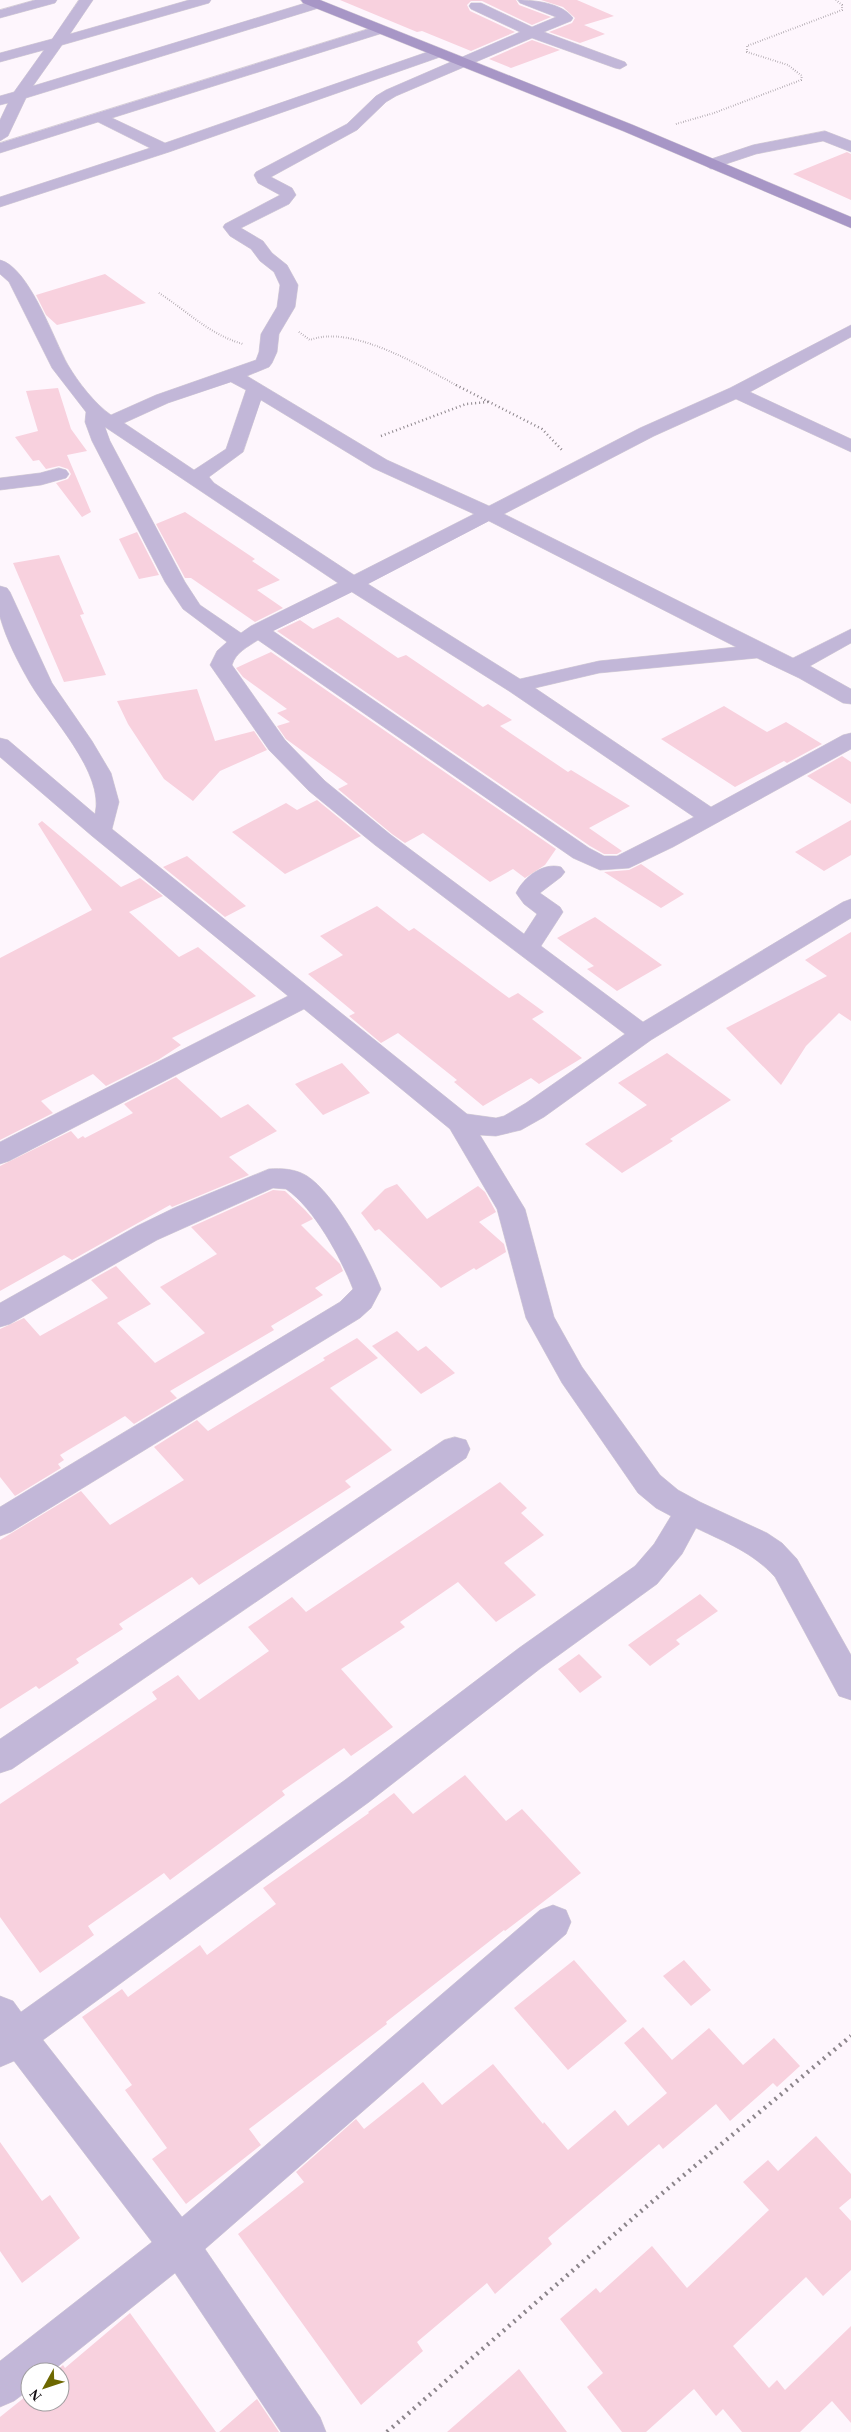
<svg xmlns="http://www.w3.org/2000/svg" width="851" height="2432" font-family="Georgia,serif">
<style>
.building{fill:#f8d1de}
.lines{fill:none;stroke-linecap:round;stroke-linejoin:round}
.street-casing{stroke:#d8d1d7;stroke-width:1}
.secondary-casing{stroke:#d8d1d7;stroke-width:1}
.path-far2{stroke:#8b848a;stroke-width:2;stroke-dasharray:0.5 2;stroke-linecap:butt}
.path-far1{stroke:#8b848a;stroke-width:2.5;stroke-dasharray:1 3;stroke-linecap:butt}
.path{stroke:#8b848a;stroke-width:4.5;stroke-dasharray:2 5;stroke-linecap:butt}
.street{fill:#c2b7d8;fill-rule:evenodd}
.secondary{fill:#a796c6;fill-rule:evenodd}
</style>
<rect width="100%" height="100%" fill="#fef6fd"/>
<path class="building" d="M340 0H516L519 5 551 17 532 25 482 1H471L467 5 470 11 515 32 471 51 422 31 417 32Z
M541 0H577L614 16 584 25 605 34 580 43 549 32 572 23 575 18 563 7Z
M532 40 560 50 511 68 489 59Z
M847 152 851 154V200L793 174Z
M105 274 146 303 57 325 46 315 36 295Z
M58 388 71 429 87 451 67 455 91 512 82 517 56 483 68 479 71 474 68 469 59 466 46 469 39 460 33 461 15 437 38 431 26 391Z
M185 512 255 559 252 561 280 580 257 590 283 608 255 622 191 578H185L156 524Z
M137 532 159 575 139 579 119 539Z
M59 555 84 614 80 615 106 675 64 682 13 563Z
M338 617 398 658 406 655 483 707 488 704 512 720 500 726 568 772 571 770 630 806 589 828 622 851 617 854H604L590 846 277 631 300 620 313 629Z
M271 652 556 849 545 865 525 878 513 869 490 882 423 833 405 843 392 834 338 789 348 784 286 739 277 726 290 722 277 713 287 709 243 677 236 668Z
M197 689 215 741 254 731 267 750 220 771 193 801 164 779 128 724 117 701Z
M724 706 767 732 786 722 822 744 787 763 784 761 735 787 661 739Z
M842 756 851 762V804L807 776Z
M317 800 361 836 285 874 232 832 286 803 297 810Z
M851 820V855L824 871 795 852Z
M42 821 121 887 140 878 163 896 129 912 179 957 198 947 256 996 172 1038 181 1045 158 1060 106 1086 93 1074 41 1101 53 1113 0 1140V958L92 910 38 824Z
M187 856 246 906 225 917 163 867Z
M641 864 684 894 661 908 604 872 629 870Z
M377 906 409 931 414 928 509 998 518 993 544 1012 532 1019 582 1058 539 1084 531 1078 483 1106 454 1082 457 1080 398 1033 381 1043 349 1016 355 1013 308 974 343 955 320 936Z
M595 917 662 965 617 991 587 969 594 966 557 938Z
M851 932V1021L839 1013 806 1046 781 1085 726 1028 827 976 805 960Z
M667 1053 731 1100 670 1139 673 1141 622 1173 585 1144 647 1105 618 1083Z
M342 1063 370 1093 323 1115 295 1084Z
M176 1077 221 1118 248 1104 277 1131 229 1157 249 1175 172 1207 170 1205 72 1260 64 1255 0 1291V1166L71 1131 78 1139 83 1136 85 1138 133 1113 124 1104Z
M397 1184 427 1219 478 1186 485 1192 496 1212 479 1222 504 1244 506 1252 476 1270 474 1268 441 1288 379 1229 375 1231 361 1213 385 1189Z
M273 1190 285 1191 305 1210 313 1219 301 1225 340 1264 343 1271 315 1288 323 1295 271 1326 274 1330 170 1391 177 1398 134 1424 125 1416 60 1455 64 1460 58 1464 61 1468 15 1496 0 1477V1329L24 1318 40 1336 108 1298 91 1280 116 1266 151 1304 117 1323 155 1363 205 1333 160 1287 217 1254 191 1227Z
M397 1331 418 1351 426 1346 455 1373 421 1394 372 1346Z
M357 1338 378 1358 330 1388 392 1450 345 1481 351 1487 199 1585 192 1577 119 1624 123 1629 76 1659 79 1663 39 1689 36 1686 0 1709V1540L81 1491 110 1525 184 1480 154 1447 197 1420 208 1431 325 1360 323 1358Z
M500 1482 527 1508 521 1513 544 1535 504 1563 536 1595 496 1622 458 1582 400 1622 405 1627 341 1669 393 1727 351 1756 344 1748 282 1791 285 1795 170 1880 164 1873 88 1926 94 1935 40 1973 0 1917V1804L157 1699 152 1692 178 1675 199 1700 269 1651 248 1627 292 1597 306 1612Z
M700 1594 718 1611 676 1640 680 1644 650 1666 628 1645Z
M579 1654 602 1677 580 1693 558 1669Z
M465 1775 506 1821 522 1809 581 1873 505 1931 504 1930 386 2022 387 2024 249 2129 261 2145 186 2204 152 2159 167 2148 125 2090 132 2085 82 2017 122 1989 128 1997 200 1945 207 1955 276 1904 263 1888 369 1813 368 1812 394 1793 413 1814Z
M574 1960 627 2021 568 2070 514 2008Z
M684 1960 711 1990 691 2006 663 1976Z
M643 2027 672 2060 709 2028 743 2065 774 2038 800 2066 777 2087 773 2083 730 2121 716 2104 663 2149 659 2144 548 2238 552 2244 495 2294 487 2283 417 2342 423 2351 361 2405 238 2234 304 2182 296 2172 356 2119 364 2129 423 2082 442 2105 493 2064 543 2124 544 2122 568 2150 615 2110 628 2126 667 2093 624 2043Z
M816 2136 851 2174V2198L839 2208 851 2221V2270L823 2296 806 2277 733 2346 769 2388 777 2380 785 2390 851 2326V2423L832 2401 800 2432H742L723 2409 716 2416 694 2389 646 2432H622L587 2387 603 2373 560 2319 596 2288 600 2293 652 2246 687 2288 769 2210 743 2182 768 2160 778 2171Z
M0 2142 42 2201 50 2195 80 2238 22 2283 0 2251Z
M130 2313 216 2432H0V2417L30 2393V2402H60V2372H55L63 2365 65 2368Z
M519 2369 567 2432H447Z
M257 2399 279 2432H219Z"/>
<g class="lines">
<g class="street-casing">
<path id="street" d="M35 0H57L55 3 0 18V10Z
M79 0H93L70 34 189 0H211L209 3 62 45 33 86 312 1H322L324 4 322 7 26 98 8 136 0 141V120L8 103 0 105V96L14 92 44 50 0 62V53L52 39Z
M518 0C535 0 562 3 573 18L571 21 544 32 625 62 627 65 620 69 615 68 532 38 396 96 386 102 357 130 271 177 292 188 296 195 289 204 241 228 263 241 272 253 287 265 298 285 295 307 279 334 277 352 272 363 269 367 247 376 387 460 489 506 640 428 730 388 851 325V337L750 392 851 439V452L736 399 654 436 504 514 793 658 851 629V643L810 666 851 689V704L843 703 799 678 757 658 599 673 535 688 711 807 843 735 851 733V749L673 847 629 868 600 870 573 858 258 640C248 647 236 652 232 665L285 740 325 781 391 835 524 934 537 914 524 904 516 893C524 877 543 862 561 867L565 872 561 877 540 893 560 907 563 912 541 946 643 1022 843 902 851 899V918L651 1040 544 1117 521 1130 496 1136 480 1135 525 1209 554 1317 582 1367 660 1475 678 1490 700 1502 767 1533 782 1543 797 1559 851 1655V1700L839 1696 775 1577C752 1552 727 1543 696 1528L682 1554 657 1584 541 1668 369 1802 43 2040 182 2217 540 1910 553 1905 566 1910 571 1922 566 1934 205 2249 320 2417 326 2432H281L175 2273 51 2372H30V2389L14 2401 0 2407V2361L152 2242 14 2061 0 2067V1996L13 2001 21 2012 345 1780 519 1648 635 1566 654 1544 671 1516 656 1508 638 1493 562 1383 526 1318 497 1209 450 1129 304 1009 9 1161 0 1164V1142L288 996 92 836 0 757V738L8 740 95 814C105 773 50 717 30 683 19 664 6 639 0 617 0 607 0 595 0 586L7 588 10 592 52 683 92 741 111 773 119 802 112 829 467 1114 496 1118 504 1116 526 1103 625 1034 375 845 309 791 269 750 210 665 217 651 227 642 183 609 165 582 92 441 85 422 86 412 52 368 9 282 0 274V260C29 267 54 340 68 365 78 382 95 404 111 415L156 395 256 360 259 352 261 334 277 307 280 285 274 272 260 261 251 249 230 236 223 227 225 224 280 195 258 183 254 175 256 172 347 124 376 96 386 90 520 32 471 9 469 6 471 3H481L532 27 556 17 520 3ZM231 382 246 390 226 449 194 470 124 423 168 403ZM261 400 373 468 474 514 354 575 214 483 209 477 243 452ZM105 427 338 583 251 626 241 633 200 605 185 582 110 441ZM489 521 736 647 599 661 520 679 368 584ZM352 592 509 691 694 817 617 856H604L589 848 273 631Z
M381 25 388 29 386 32 112 118 165 143 433 50H443L445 53 443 56 169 152 0 207V197L150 148 98 122 0 153V143Z
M825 131 851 141V152L823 141 756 154 711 169 703 164 705 161 753 145Z
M59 468 66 470 69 474 66 478 41 485 0 490V478L40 473Z
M269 1169C282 1168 296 1169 307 1176 335 1194 369 1258 381 1289L371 1308 360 1318 11 1532 0 1536V1507L340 1302 353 1289C341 1258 314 1208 286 1189L273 1188 157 1240 10 1324 0 1327V1303L137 1226 174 1208Z
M455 1437 466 1440 470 1449 466 1458 12 1769 0 1773V1739L444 1440Z"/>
</g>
<g class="secondary-casing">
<path id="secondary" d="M301 0H320L633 125 851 217V228L623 131 303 3Z"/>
</g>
<path class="path-far2" d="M676 124 714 113 801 80 802 76 788 65 747 52V46L842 10V5L836 0
M159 293C187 311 210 335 243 344
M299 332 310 340C352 324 420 366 458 386"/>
<path class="path-far1" d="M456 385 542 429 562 450
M381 436 466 404 488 402"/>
<path class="path" d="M387 2432 647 2206 851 2036"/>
<use href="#street" class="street"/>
<use href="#secondary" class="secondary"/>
</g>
<g transform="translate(45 2387) rotate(230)"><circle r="24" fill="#ffffff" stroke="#a09ea0"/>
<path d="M0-4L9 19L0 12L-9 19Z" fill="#6d6801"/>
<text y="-8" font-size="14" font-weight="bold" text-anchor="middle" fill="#120d11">N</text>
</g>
</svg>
